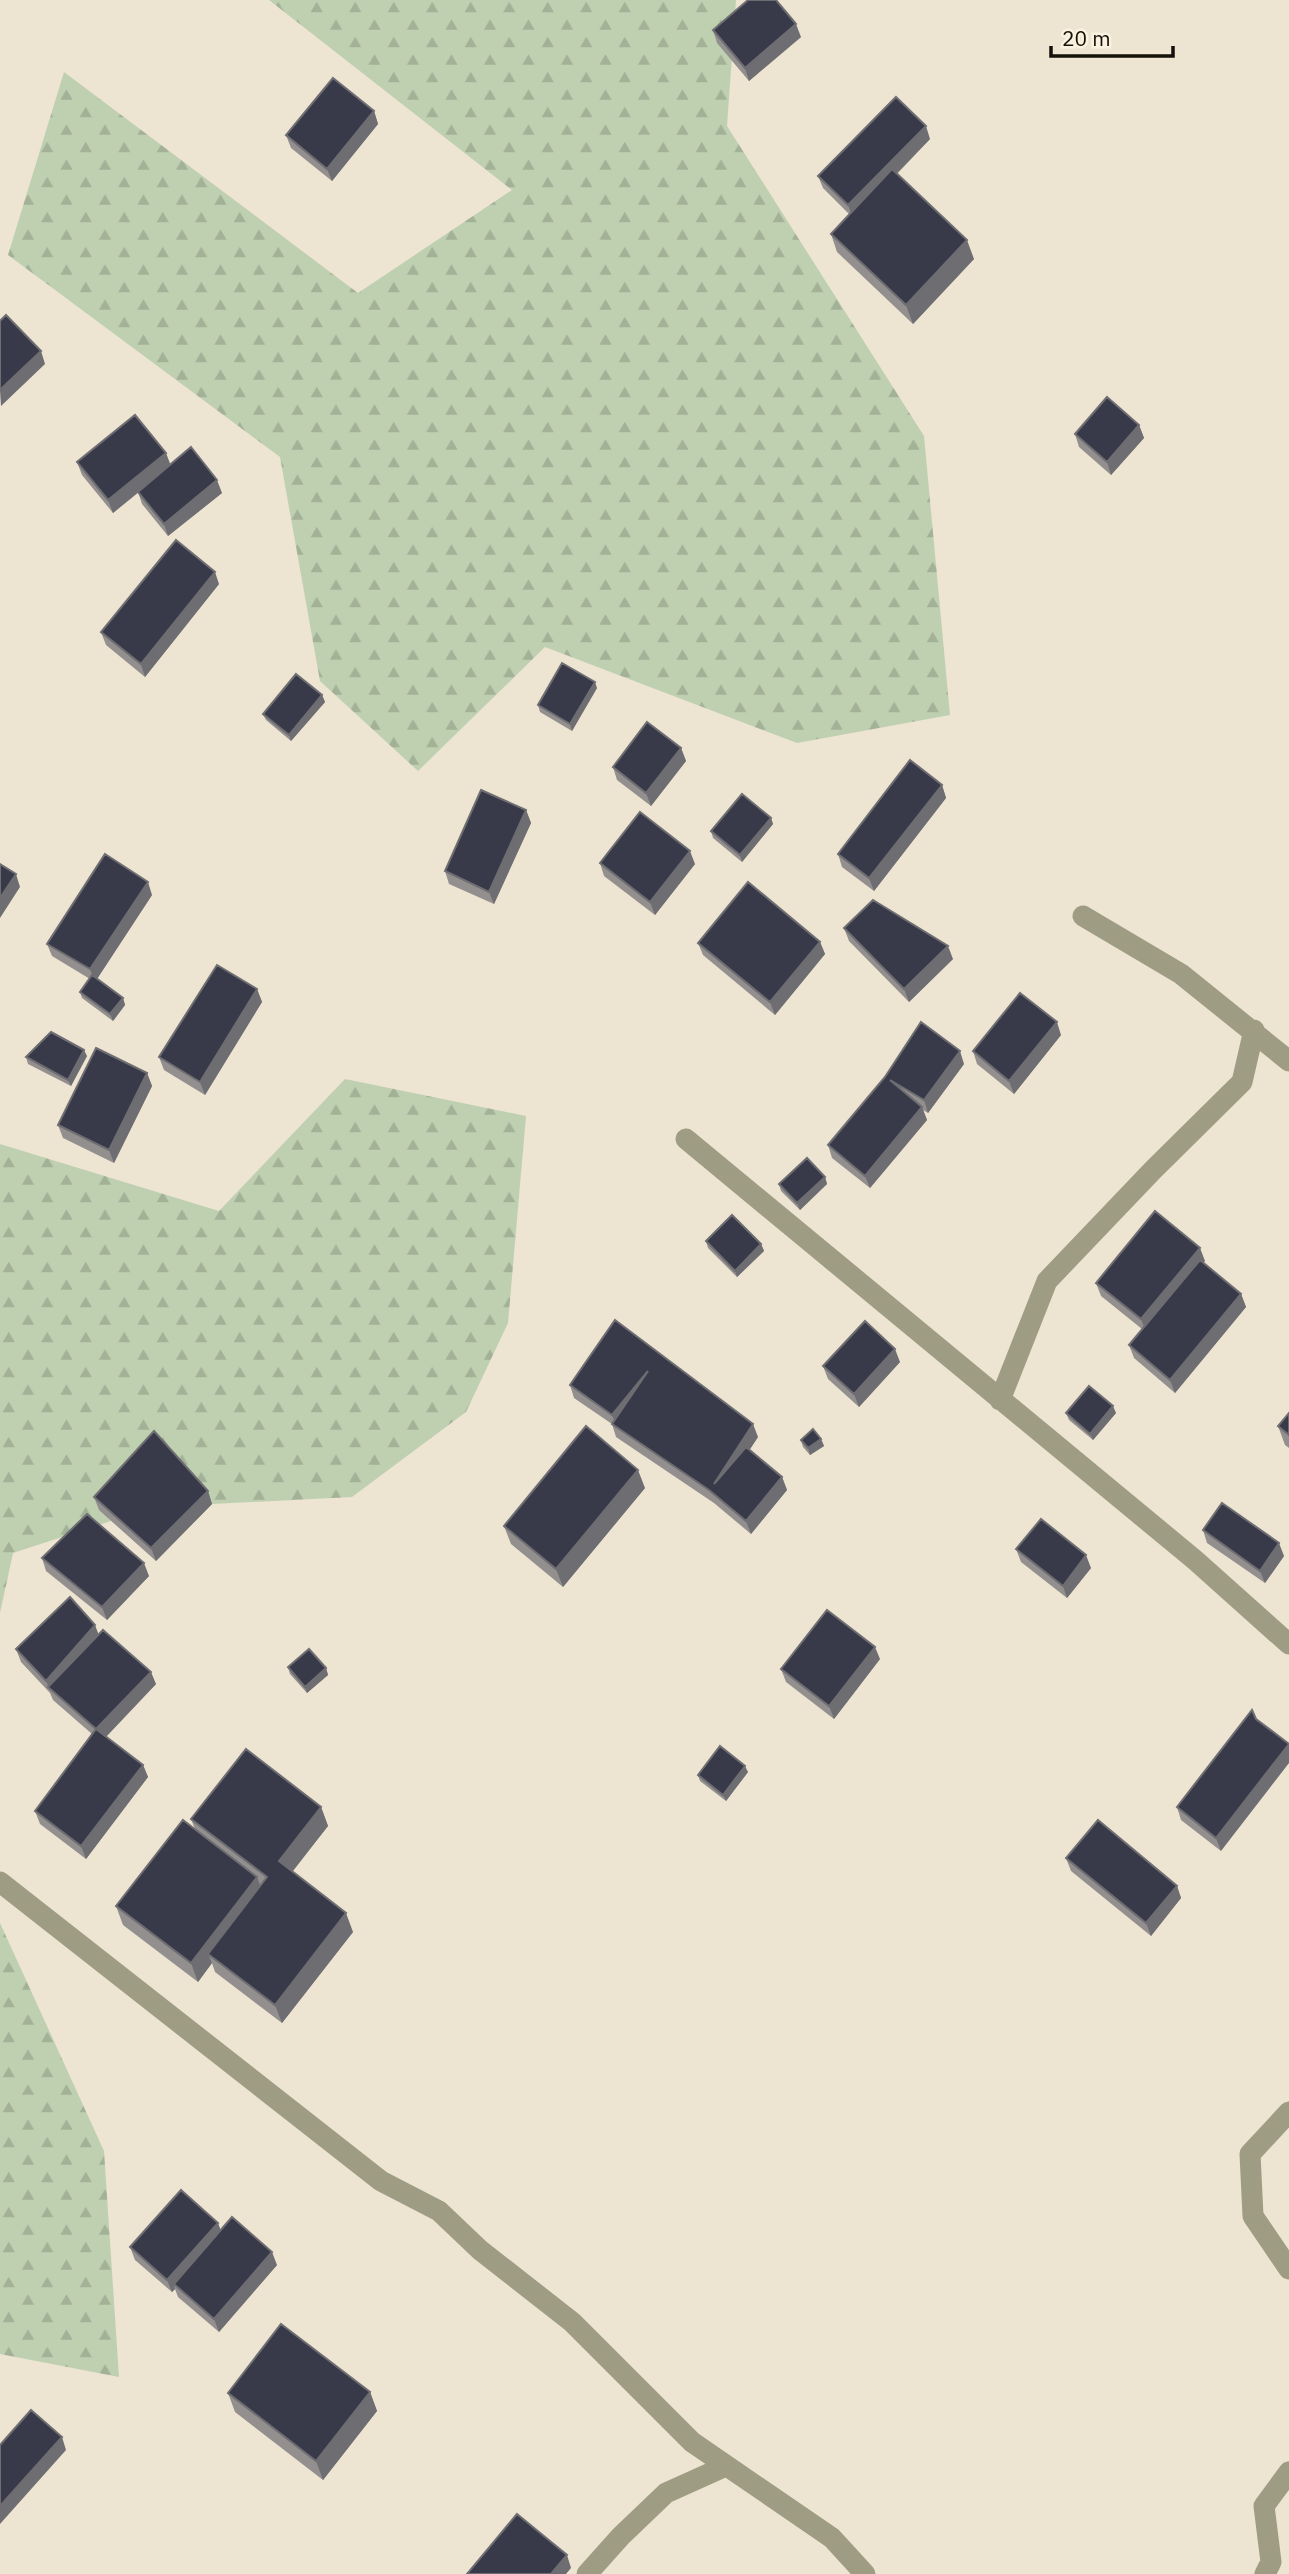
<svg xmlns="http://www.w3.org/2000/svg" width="1289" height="2574" font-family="'IBM Plex Sans',sans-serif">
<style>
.forest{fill:url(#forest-firs)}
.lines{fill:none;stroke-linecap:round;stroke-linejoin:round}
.minor{stroke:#9e9c83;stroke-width:21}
.wall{fill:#928f8e}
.shaded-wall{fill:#6e6d72}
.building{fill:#383a49;stroke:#6e6d72;stroke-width:2}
</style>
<defs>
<pattern id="forest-firs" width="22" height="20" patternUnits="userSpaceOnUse" patternTransform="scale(1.75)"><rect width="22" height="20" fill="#bfd0b1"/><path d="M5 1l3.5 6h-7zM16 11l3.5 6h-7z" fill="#a3b297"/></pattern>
</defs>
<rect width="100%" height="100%" fill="#ede4d2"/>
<path class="forest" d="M269 0H736L727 126 924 436 950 715 797 743 545 647 418 771 320 681 280 457 8 255 64 72 358 293 512 190Z
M345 1079 526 1116 508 1323 466 1412 352 1497 154 1507 13 1553 0 1613V1144L219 1211Z
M0 1923 104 2151 119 2377 0 2354Z"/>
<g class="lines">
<path class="minor" d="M1083 916 1181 974 1289 1061
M686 1139 1195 1560 1289 1644
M1000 1400 1047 1281 1153 1170 1242 1082 1254 1030
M0 1882 381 2181 439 2211 480 2250 572 2322 692 2442 832 2538 865 2574
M1289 2112 1250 2154 1253 2216 1289 2269
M587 2574 621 2536 666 2493 726 2466
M1265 2574 1271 2562 1264 2506 1289 2472"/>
</g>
<path class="wall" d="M713 30 801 37 749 81 717 43Z
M374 111 378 124 332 181 291 148 286 135Z
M930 139 897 174 974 259 913 324 837 252 831 234 849 214 823 188 818 176Z
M1139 425 1144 438 1111 475 1079 447 1075 434Z
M77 462 170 465 222 493 168 536 142 504 138 492 113 513 82 475Z
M219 584 145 677 106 645 101 632Z
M597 688 572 731 540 712 538 705Z
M322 695 325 702 291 741 266 720 263 714Z
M681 748 686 761 651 806 617 780 613 767Z
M942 785 946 798 874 891 842 867 838 854Z
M526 810 531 823 494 904 449 884 445 871Z
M771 818 773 824 742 862 713 838 711 831Z
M600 863 695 864 655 915 604 876Z
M152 895 97 979 123 998 125 1005 113 1021 82 998 80 992 90 979 52 956 47 944Z
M844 928 953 959 909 1002 849 941Z
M820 942 825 954 775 1015 703 955 698 943Z
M257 989 262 1002 205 1095 164 1070 159 1057Z
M1061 1035 1014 1094 977 1064 973 1051Z
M87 1056 71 1086 28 1064 26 1057Z
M964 1064 928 1113 923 1110 927 1120 870 1188 832 1158 828 1145 885 1077Z
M147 1073 152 1086 114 1163 63 1138 58 1125Z
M825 1177 827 1184 800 1210 781 1191 779 1184Z
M706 1241 761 1244 764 1251 737 1277 708 1248Z
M1205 1261 1203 1263 1241 1294 1246 1307 1175 1393 1134 1358 1129 1345 1142 1329 1101 1296 1096 1283Z
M900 1362 859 1407 828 1379 823 1366Z
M570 1385 758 1437 749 1450 782 1477 787 1490 751 1534 714 1503 616 1437 612 1424 574 1398Z
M1066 1413H1116L1093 1440 1069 1420Z
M1289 1413V1448L1285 1445 1278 1426Z
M821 1439 824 1446 810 1455 803 1447 801 1440Z
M645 1488 563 1587 511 1544 504 1526Z
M208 1491 212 1504 156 1561 99 1510 94 1497Z
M1203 1530 1284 1556 1265 1583 1207 1543Z
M1016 1549 1091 1568 1067 1598 1021 1562Z
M42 1558 149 1576 107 1620 46 1571Z
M99 1635 156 1684 106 1737 143 1765 148 1777 86 1859 40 1824 35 1811 92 1734 53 1700 50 1693 21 1662 16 1649Z
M880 1659 834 1719 786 1682 781 1669Z
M288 1667 326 1668 328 1675 307 1693 290 1674Z
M1256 1719 1221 1851 1181 1820 1177 1807Z
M748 1772 726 1801 700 1781 698 1775Z
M321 1807 328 1826 292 1871 353 1932 282 2023 215 1972 212 1963 198 1982 123 1925 116 1906 195 1829 191 1819Z
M1066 1858 1177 1886 1181 1898 1151 1936 1071 1871Z
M221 2230 277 2265 219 2332 178 2297 175 2289 172 2292 135 2260 130 2247Z
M370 2392 377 2411 323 2480 235 2412 228 2393Z"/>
<path class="shaded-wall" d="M796 24 801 37 749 81 745 68Z
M374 111 378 124 332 181 327 169Z
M926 126 930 139 853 218 848 205Z
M967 240 974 259 913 324 906 305Z
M41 351 45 364 1 406 0 390Z
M1139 425 1144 438 1111 475 1107 462Z
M166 453 171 466 113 513 108 500Z
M217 480 222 493 168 536 164 524Z
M215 572 219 584 145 677 141 664Z
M595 682 597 688 572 731 570 724Z
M322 695 325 702 291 741 289 735Z
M681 748 686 761 651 806 646 793Z
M942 785 946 798 874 891 869 878Z
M526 810 531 823 494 904 489 892Z
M771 818 773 824 742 862 740 855Z
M690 851 695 864 655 915 650 902Z
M16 874 20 887 0 918V898Z
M148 882 152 895 95 982 90 969Z
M820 942 825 954 775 1015 770 1002Z
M948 946 953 959 909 1002 904 989Z
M257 989 262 1002 205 1095 200 1082Z
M123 998 125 1005 113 1021 110 1014Z
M1057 1022 1061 1035 1014 1094 1009 1081Z
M84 1050 87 1056 71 1086 68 1080Z
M960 1051 964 1064 928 1113 924 1100Z
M147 1073 152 1086 114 1163 109 1150Z
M922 1107 927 1120 870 1188 865 1176Z
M825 1177 827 1184 800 1210 797 1203Z
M761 1244 764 1251 737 1277 735 1271Z
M1200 1248 1205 1261 1146 1332 1141 1319Z
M1241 1294 1246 1307 1175 1393 1170 1380Z
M895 1349 900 1362 859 1407 854 1394Z
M648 1371 617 1427 612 1415Z
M1113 1406 1116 1413 1093 1440 1090 1434Z
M753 1424 758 1437 719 1497 714 1484Z
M821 1439 824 1446 810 1455 808 1448Z
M638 1470 645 1488 563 1587 556 1569Z
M782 1477 787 1490 751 1534 746 1521Z
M208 1491 212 1504 156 1561 151 1548Z
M1279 1543 1284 1556 1265 1583 1260 1571Z
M1086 1555 1091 1568 1067 1598 1063 1586Z
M144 1563 149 1576 107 1620 102 1607Z
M95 1625 100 1638 49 1688 46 1681Z
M875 1647 880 1659 834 1719 829 1706Z
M326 1668 328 1675 307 1693 305 1687Z
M151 1672 156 1684 101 1742 96 1729Z
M1289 1744V1763L1221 1851 1216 1838Z
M143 1765 148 1777 86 1859 81 1846Z
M745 1766 748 1772 726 1801 723 1795Z
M321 1807 328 1826 286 1880 279 1861Z
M257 1877 264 1896 208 1954 212 1963 198 1982 191 1963Z
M1177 1886 1181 1898 1151 1936 1146 1923Z
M346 1913 353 1932 282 2023 275 2005Z
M218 2223 223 2236 174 2284 175 2289 172 2292 167 2280Z
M272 2252 277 2265 219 2332 214 2319Z
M370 2392 377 2411 323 2480 316 2461Z
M62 2437 66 2450 0 2524V2506Z
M567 2555 571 2568 566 2574H551Z"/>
<path class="building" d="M748 0H776L796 24 745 68 713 30Z
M333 78 374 111 327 169 286 135Z
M896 97 926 126 848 205 818 176Z
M892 169 967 240 906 305 831 234Z
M6 315 41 351 0 390V321Z
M1107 397 1139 425 1107 462 1075 434Z
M135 415 166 453 108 500 77 462Z
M191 447 217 480 164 524 138 492Z
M176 540 215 572 141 664 101 632Z
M562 663 595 682 570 724 538 705Z
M296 674 322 695 289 735 263 714Z
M647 722 681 748 646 793 613 767Z
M910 760 942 785 869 878 838 854Z
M481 790 526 810 489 892 445 871Z
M742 794 771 818 740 855 711 831Z
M640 812 690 851 650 902 600 863Z
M105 854 148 882 90 969 47 944Z
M0 864 16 874 0 898Z
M748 882 820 942 770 1002 698 943Z
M873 900 948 946 904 989 844 928Z
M217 965 257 989 200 1082 159 1057Z
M92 975 123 998 110 1014 80 992Z
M1020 993 1057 1022 1009 1081 973 1051Z
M921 1022 960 1051 924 1100 890 1080 922 1107 865 1176 828 1145 885 1077Z
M51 1032 84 1050 68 1080 26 1057Z
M96 1048 147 1073 109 1150 58 1125Z
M807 1158 825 1177 797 1203 779 1184Z
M1155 1211 1200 1248 1141 1319 1096 1283Z
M732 1215 761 1244 735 1271 706 1241Z
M1200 1260 1241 1294 1170 1380 1129 1345Z
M615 1320 753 1424 714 1484 746 1447 782 1477 746 1521 709 1490 612 1424 648 1371 612 1415 570 1385Z
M865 1321 895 1349 854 1394 823 1366Z
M1089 1386 1113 1406 1090 1434 1066 1413Z
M1289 1413V1435L1278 1426Z
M586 1426 638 1470 556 1569 504 1526Z
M813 1429 821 1439 808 1448 801 1440Z
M154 1431 208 1491 151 1548 94 1497Z
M1222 1503 1279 1543 1260 1571 1203 1530Z
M87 1514 144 1563 102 1607 42 1558Z
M1041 1519 1086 1555 1063 1586 1016 1549Z
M70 1597 95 1625 46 1681 16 1649Z
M827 1610 875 1647 829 1706 781 1669Z
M103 1630 151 1672 96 1729 48 1687Z
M309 1649 326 1668 305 1687 288 1667Z
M1252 1710 1256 1719 1289 1744 1216 1838 1177 1807Z
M96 1729 143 1765 81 1846 35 1811Z
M720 1746 745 1766 723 1795 698 1775Z
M246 1749 321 1807 279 1861 346 1913 275 2005 208 1954 267 1877 191 1819Z
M183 1820 257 1877 191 1963 116 1906Z
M1098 1820 1177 1886 1146 1923 1066 1858Z
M181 2190 218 2223 167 2280 130 2247Z
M232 2217 272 2252 214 2319 174 2284Z
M281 2324 370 2392 316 2461 228 2393Z
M31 2410 62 2437 0 2506V2445Z
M517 2514 567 2555 551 2574H467Z"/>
<path d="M1051 46v10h122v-10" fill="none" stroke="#14110a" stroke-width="3.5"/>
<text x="1062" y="46" font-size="21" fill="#14110a" stroke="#fbf1df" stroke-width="5" paint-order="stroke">20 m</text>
</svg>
